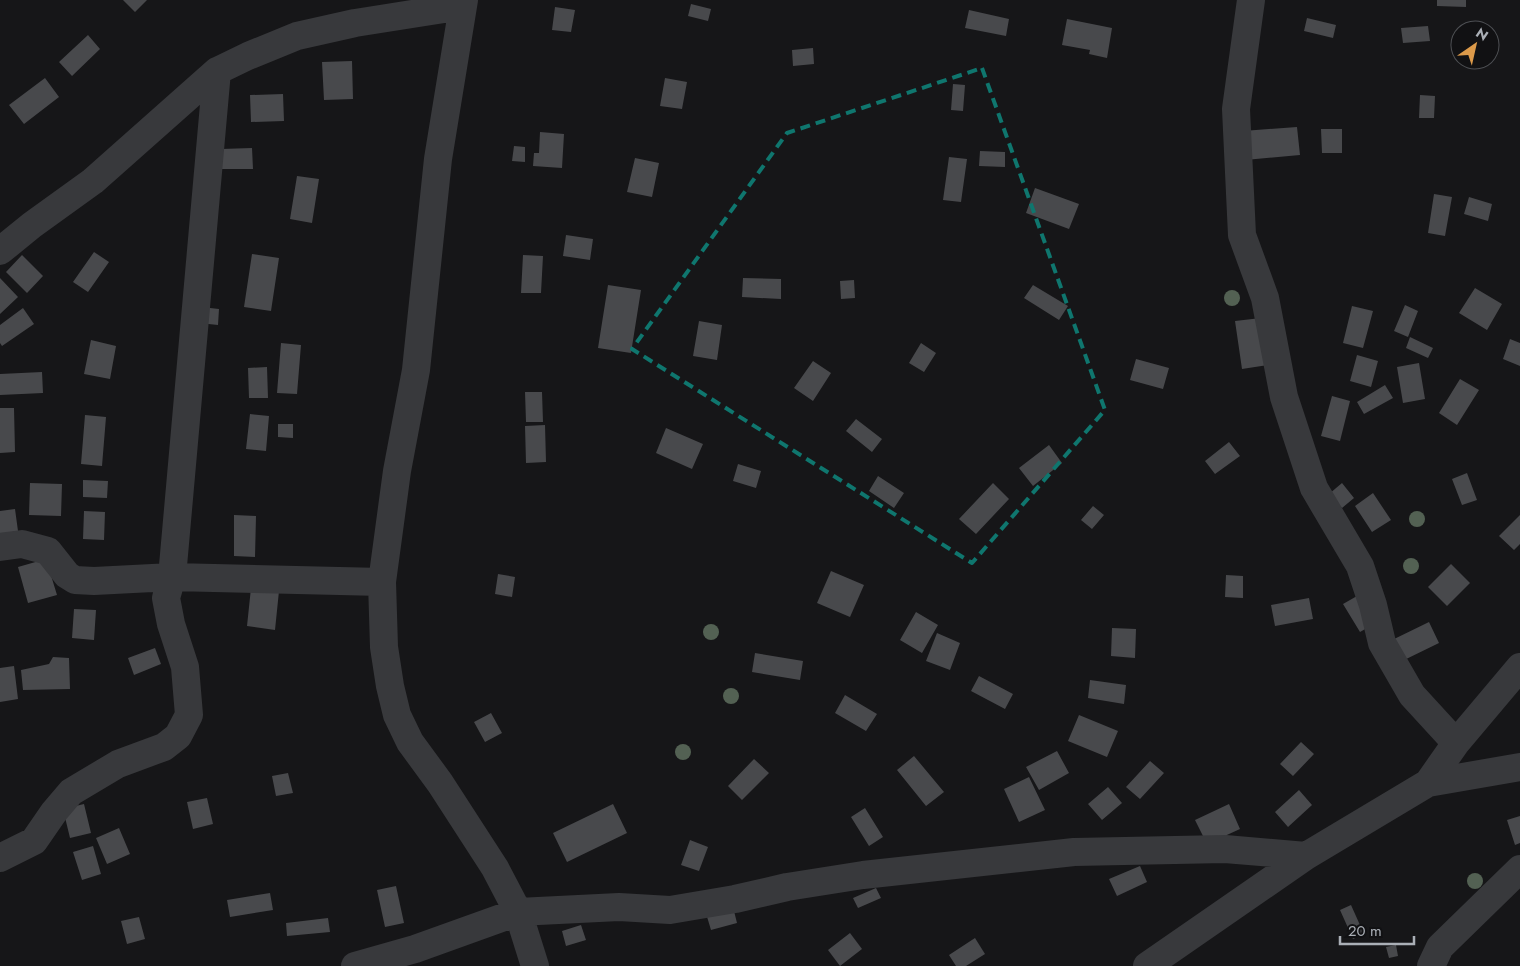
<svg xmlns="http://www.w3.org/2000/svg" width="1520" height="966" font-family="Jost,sans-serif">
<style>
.building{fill:#48494c}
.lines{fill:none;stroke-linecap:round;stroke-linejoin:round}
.minor{stroke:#38393c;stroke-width:28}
.tree{fill:#536153}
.marked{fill:none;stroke:#0f766e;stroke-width:4;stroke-dasharray:10 6;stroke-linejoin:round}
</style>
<rect width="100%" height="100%" fill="#161618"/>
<path class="building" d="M123 0H147L135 12Z
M1437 0H1466V7L1437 6Z
M691 4 711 9 708 21 688 16Z
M555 7 575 10 571 32 552 30Z
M969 10 1009 19 1006 36 965 28Z
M1307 18 1336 25 1333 38 1304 31Z
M1067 19 1112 28 1107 58 1089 54 1090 50 1062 45Z
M1428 26 1430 41 1403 43 1401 28Z
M88 35 100 49 72 76 59 62Z
M813 48 814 64 793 66 792 50Z
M352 61 353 99 324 100 322 62Z
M45 78 59 97 24 124 9 105Z
M665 78 687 82 682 109 660 106Z
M953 84 965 85 963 111 951 110Z
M283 94 284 121 251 122 250 95Z
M1420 95 1435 96 1434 118H1419Z
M1297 127 1300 155 1245 160 1243 131Z
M1321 129H1342V153H1322Z
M540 132 564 134 562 168 533 166 534 153H539Z
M514 146 525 147V162L512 161Z
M252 148 253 169H221V149Z
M980 151 1005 152V167L979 166Z
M949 157 967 159 961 202 943 200Z
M635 158 659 163 652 197 627 192Z
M297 176 319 179 312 223 290 219Z
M1035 188 1079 204 1069 229 1026 213Z
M1434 194 1452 197 1445 236 1428 233Z
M1469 197 1492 204 1488 221 1464 214Z
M566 235 593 239 590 260 563 256Z
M94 252 109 262 88 292 73 282Z
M252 254 279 258 271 311 244 307Z
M22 255 43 276 27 293 6 272Z
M523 255 543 256 541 293H521Z
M0 278 18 297 0 314Z
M743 278 781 279V299L742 297Z
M854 280 855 298 841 299 840 281Z
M608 285 641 290 631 353 598 348Z
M1033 285 1068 306 1059 320 1024 298Z
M1475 288 1502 304 1487 330 1459 313Z
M1405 305 1418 311 1408 337 1394 331Z
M1352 306 1373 311 1363 348 1343 343Z
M201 307 219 309 218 325 199 323Z
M23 308 34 324 2 346 0 343V325Z
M1261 318 1268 365 1242 369 1235 321Z
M699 321 722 325 717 360 693 356Z
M1410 337 1433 348 1428 358 1406 348Z
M1510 339 1520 343V366L1503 359Z
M91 340 116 346 110 379 84 374Z
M281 343 301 345 297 394 277 393Z
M921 343 936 353 924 372 909 363Z
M1357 355 1378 361 1371 387 1350 381Z
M1136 359 1169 368 1163 389 1130 380Z
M813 361 831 373 813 401 794 388Z
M1419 363 1425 399 1403 403 1397 367Z
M267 367 268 398H249L248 368Z
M42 372 43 393 0 395V374Z
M1460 379 1479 390 1457 425 1439 413Z
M1385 385 1393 398 1364 414 1357 402Z
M525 392H542L543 422H526Z
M1332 396 1350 401 1340 441 1321 436Z
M0 408H14L15 452 0 453Z
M250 414 269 416 266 451 246 449Z
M85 415 106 417 102 466 81 464Z
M856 419 882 439 872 452 846 431Z
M278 424H293V438L278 437Z
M545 425 546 462 526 463 525 426Z
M666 428 703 444 692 469 656 453Z
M1229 442 1240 456 1215 474 1205 461Z
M1049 445 1062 463 1033 486 1019 468Z
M738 464 761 471 756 488 733 481Z
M1467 473 1477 500 1462 505 1452 479Z
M878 476 904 493 894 508 869 491Z
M83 480 108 481 107 498 83 497Z
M30 483 62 484 61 516 29 515Z
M993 483 1009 499 976 534 959 519Z
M1342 483 1354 498 1342 508 1329 494Z
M1373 493 1391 520 1372 532 1355 506Z
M1093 506 1104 515 1092 529 1081 520Z
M15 509 18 531 0 534V511Z
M84 511 105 512 104 540 83 539Z
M234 515 256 516 255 557 234 556Z
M1520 515V544L1514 550 1499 536Z
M46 559 57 595 28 603 18 567Z
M1451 564 1470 583 1447 606 1428 587Z
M831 571 864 585 850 617 817 603Z
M498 574 515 577 512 597 495 594Z
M1226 575 1243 576V598L1225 597Z
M251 588 279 591 275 630 247 626Z
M1357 596 1374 624 1360 632 1343 604Z
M1309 598 1313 619 1275 626 1271 605Z
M74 609 96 610 94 640 72 638Z
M916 612 938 625 922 653 900 640Z
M1429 622 1439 643 1398 663 1388 642Z
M1112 628 1136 629 1135 658 1111 656Z
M937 633 960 643 950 670 926 661Z
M155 648 161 664 134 675 128 658Z
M755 653 803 661 800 680 752 672Z
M53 657 69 658 70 689 23 690 21 670 49 664Z
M14 666 18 699 0 702V668Z
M979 676 1013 694 1005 709 971 691Z
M1090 680 1126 685 1124 704 1088 698Z
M845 695 877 714 866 731 835 713Z
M491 713 502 733 485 742 474 722Z
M1079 715 1118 731 1107 757 1068 741Z
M1301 742 1314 754 1293 776 1280 764Z
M1057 751 1069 773 1039 790 1026 767Z
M914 756 944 792 926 806 897 770Z
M754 759 769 773 742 800 728 786Z
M1150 761 1164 773 1140 799 1126 787Z
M288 773 293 793 276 796 272 776Z
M1029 777 1045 810 1019 822 1004 789Z
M1108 787 1122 803 1102 820 1088 804Z
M1299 790 1312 805 1288 827 1275 812Z
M207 798 213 824 193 829 187 802Z
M84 804 91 833 70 838 63 809Z
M613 804 627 833 567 862 553 833Z
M1229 804 1240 829 1207 844 1195 820Z
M865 808 883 837 869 846 851 817Z
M1520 816V843L1515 845 1507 820Z
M119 828 130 854 107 864 96 838Z
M690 840 708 847 699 871 681 865Z
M93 846 101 874 82 880 73 852Z
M1140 866 1147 882 1117 896 1109 879Z
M396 886 404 923 385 927 377 890Z
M876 888 881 898 858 908 853 898Z
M270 893 273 910 230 917 227 900Z
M732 903 737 923 711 930 705 910Z
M1351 905 1364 934 1353 939 1340 910Z
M139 917 145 939 127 944 121 921Z
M328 918 330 932 287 936 286 923Z
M581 925 586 940 566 946 562 931Z
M850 933 862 949 840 966 828 950Z
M975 938 985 954 966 966H956L949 955Z
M1396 945 1398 956 1389 958 1386 947Z"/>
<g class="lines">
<path class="minor" d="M464 0 438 159 416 370 397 471 382 582 384 647 390 686 397 715 410 742 440 783 495 868 518 912 535 966
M1251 0 1236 109 1242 235 1265 298 1284 397 1314 488 1360 566 1373 605 1382 643 1412 695 1456 743
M0 251 32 225 93 181 217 71 248 56 297 36 355 23 463 6
M0 547 22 544 48 551 67 575 75 580 94 581 172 577 382 582
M1428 783 1456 743 1520 667
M0 858 34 841 54 812 71 792 118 764 164 747 178 736 189 715 185 667 171 624 166 598 172 577 217 71
M355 966 415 949 518 912 619 907 670 910 735 899 787 887 863 875 1074 852 1225 849 1306 856
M1147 966 1306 856 1428 783 1520 767
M1431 966 1440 947 1520 869"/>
</g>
<g class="tree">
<circle cx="1232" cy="298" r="8"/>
<circle cx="1417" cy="519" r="8"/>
<circle cx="1411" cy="566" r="8"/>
<circle cx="711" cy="632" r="8"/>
<circle cx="731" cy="696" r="8"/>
<circle cx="683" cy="752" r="8"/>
<circle cx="1475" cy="881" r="8"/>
</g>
<path class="marked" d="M982 68 1105 410 972 563 632 349 787 133Z"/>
<g transform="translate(1475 45) rotate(34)"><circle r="24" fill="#111113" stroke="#4e5054"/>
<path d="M0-4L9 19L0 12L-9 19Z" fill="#dc9a4a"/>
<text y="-8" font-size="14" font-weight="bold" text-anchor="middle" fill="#aaafb6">N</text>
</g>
<path d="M1340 936v8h74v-8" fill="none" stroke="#aaafb6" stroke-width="2.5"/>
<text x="1348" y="936" font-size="15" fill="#aaafb6" stroke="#111113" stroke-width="4" paint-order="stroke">20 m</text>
</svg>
